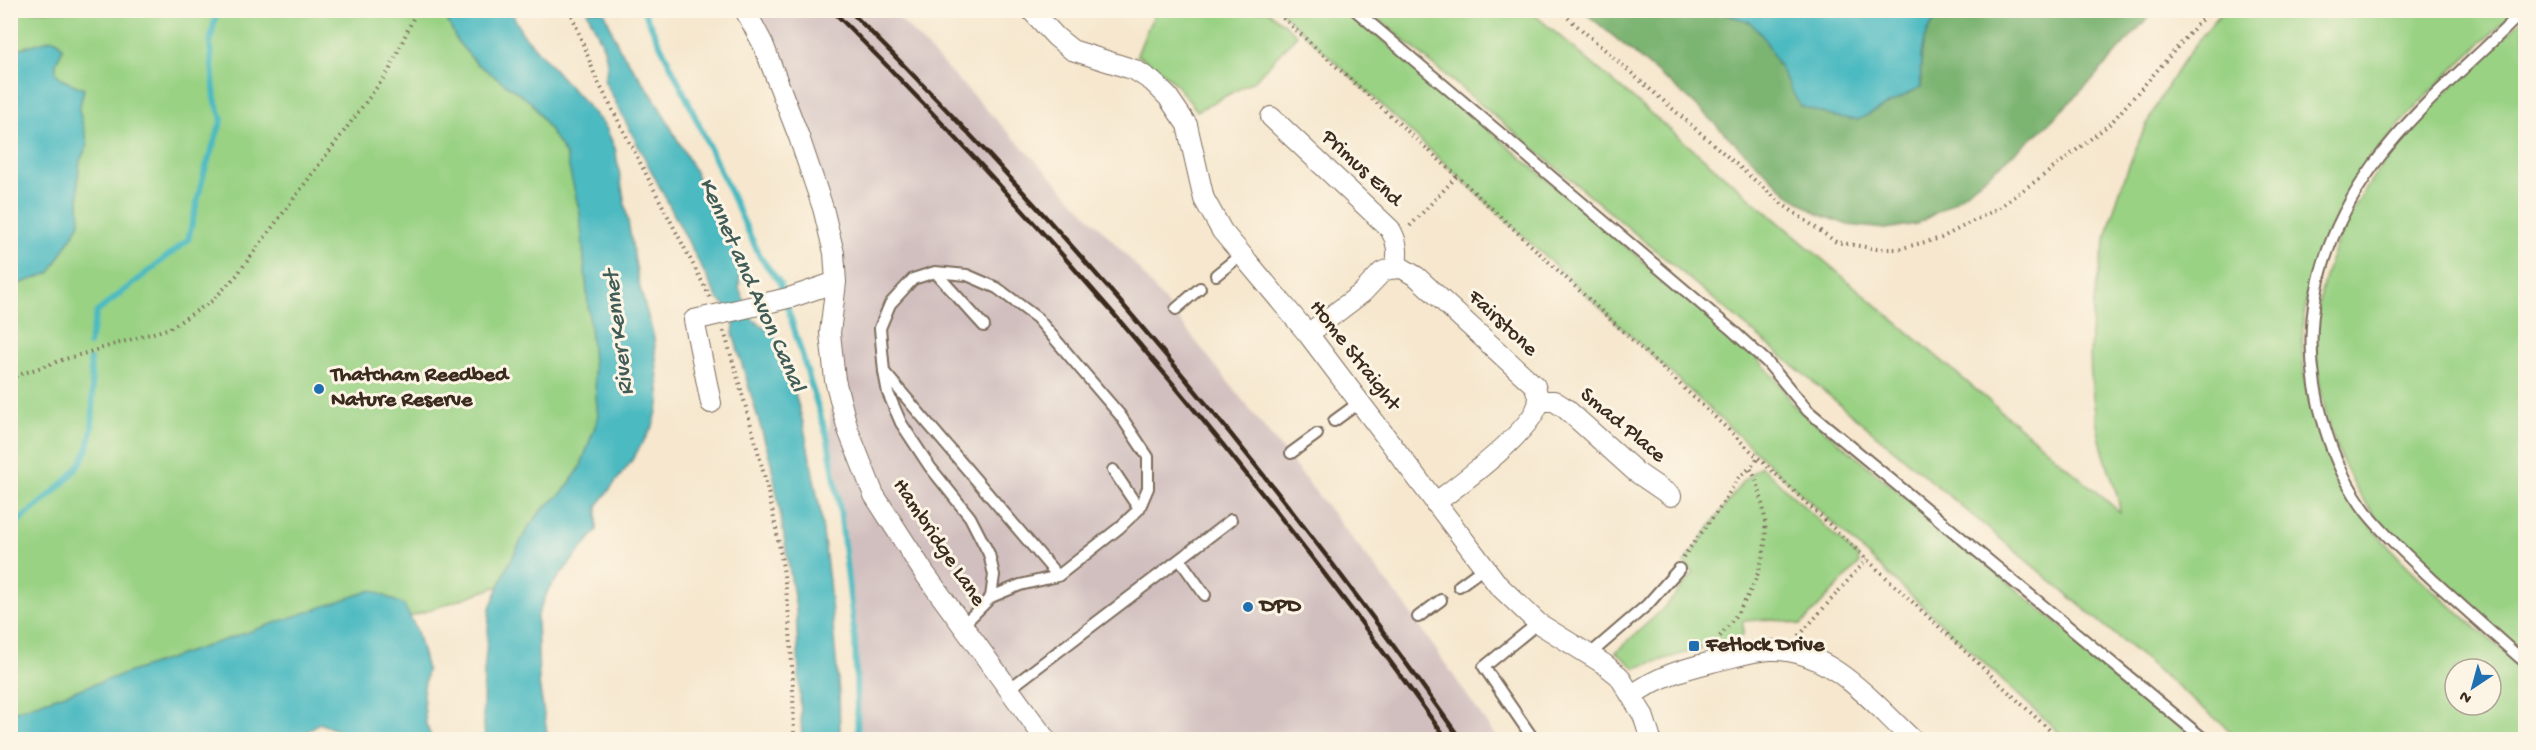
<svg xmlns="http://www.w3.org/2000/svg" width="2536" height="750" font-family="'Gochi Hand',sans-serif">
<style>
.industrial{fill:#d1bfbf}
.green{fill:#9ad284;stroke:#6a7e51;stroke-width:1.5;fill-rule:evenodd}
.forest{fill:#7bb472;stroke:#5b6f48;stroke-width:1.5}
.water{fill:#4bbac1;stroke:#437270;stroke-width:1.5}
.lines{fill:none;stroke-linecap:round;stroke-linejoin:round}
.stream{stroke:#4bbac1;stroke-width:6}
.lane-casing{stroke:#7c6c5c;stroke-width:14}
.street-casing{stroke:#7c6c5c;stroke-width:22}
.path{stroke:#7c6c5c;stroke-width:4;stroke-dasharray:1.5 4.5;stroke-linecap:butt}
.lane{stroke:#fff;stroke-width:10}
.street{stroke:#fff;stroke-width:20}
.rail{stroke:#3b2a1e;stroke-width:4.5}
.poi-dot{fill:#1f6fb2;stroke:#fcf5e5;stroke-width:2}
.labels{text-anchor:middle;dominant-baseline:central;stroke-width:6;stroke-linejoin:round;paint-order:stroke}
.street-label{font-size:22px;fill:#3b2a1e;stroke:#fcf5e5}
.poi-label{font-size:22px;font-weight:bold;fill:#3b2a1e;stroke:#fcf5e5;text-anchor:start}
.water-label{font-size:24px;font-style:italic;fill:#415c57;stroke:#fcf5e5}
</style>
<rect width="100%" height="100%" fill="#fcf5e5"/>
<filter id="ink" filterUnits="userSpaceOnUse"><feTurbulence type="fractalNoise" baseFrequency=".0167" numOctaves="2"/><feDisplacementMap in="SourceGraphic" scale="12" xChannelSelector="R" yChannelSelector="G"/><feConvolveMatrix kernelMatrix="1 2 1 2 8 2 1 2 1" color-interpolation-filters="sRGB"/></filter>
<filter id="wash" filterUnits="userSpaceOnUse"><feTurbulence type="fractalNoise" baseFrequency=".008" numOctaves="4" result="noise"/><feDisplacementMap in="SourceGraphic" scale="24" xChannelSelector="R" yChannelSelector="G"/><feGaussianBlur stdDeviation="1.35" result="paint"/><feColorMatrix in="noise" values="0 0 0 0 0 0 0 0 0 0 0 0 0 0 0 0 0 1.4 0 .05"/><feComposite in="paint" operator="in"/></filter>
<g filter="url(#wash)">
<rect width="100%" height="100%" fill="#f6e7ce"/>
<path class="industrial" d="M755 11H892L1133 262 1405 605 1497 739H858L855 640 840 510 828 440 835 380 833 212 781 48Z"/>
<path class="green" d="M2224 10 2516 11C2470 54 2421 96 2382 146 2346 191 2317 247 2306 304 2293 372 2317 451 2356 506 2398 567 2469 621 2525 669V739H2240L1369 11H1530L2120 512C2118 492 2109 471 2103 451 2097 430 2094 409 2092 388 2087 344 2093 299 2102 256 2122 165 2160 80 2224 10ZM2455 669H2491V705H2455Z
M10 11H478L583 132 627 371 533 574 59 739H11Z
M1157 11H1268L1297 35 1254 81 1197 111C1179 87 1164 69 1137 55L1148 27Z
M1280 11H1349L1758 359 1781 385 1792 404 1823 429 2197 739H2066Z
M2525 17V654C2495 627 2464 600 2434 573 2413 554 2389 535 2372 512 2349 481 2333 443 2324 405 2282 236 2415 121 2525 17Z
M1761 466 1858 557 1859 564 1801 625 1774 619 1743 621V636L1635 668 1616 652 1665 607 1694 573 1684 563 1743 481Z"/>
<path class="forest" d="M1966 10 2154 11 2091 81 2043 129 1994 170 1951 204 1917 224 1885 229 1848 225 1818 214 1787 193 1689 99 1583 11C1619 11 1725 2 1751 23 1771 39 1790 82 1800 106L1921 87C1919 56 1920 8 1964 13Z"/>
<path class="water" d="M443 11H511L522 33 605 126 615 148 639 284 654 338 660 401 653 426 630 463 597 506V530L548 590 537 617 539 683 548 739H485L483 713 484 673 490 608 507 567 529 526 542 510 564 491 580 468 598 418 580 214 566 155 532 103 476 63 457 41Z
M587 11H604L619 48 654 98 690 162 741 263 739 288 753 320 773 333 784 352 803 423 820 509 829 581 839 693 840 739H802L796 609 778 500 771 462 733 334C736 316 732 310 718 299L604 80C614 56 596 33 587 11Z
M1715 11 1966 10V11L1964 13C1920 8 1919 56 1921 87L1858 120 1831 116 1800 106 1764 38 1750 22Z
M53 39 58 41 63 49 56 63V73L63 80 84 89 79 110 88 144 80 161 78 179 80 223 50 273 11 287V51Z
M372 590 404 605 417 631 427 670 423 694 426 724 432 739H344L339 731 319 723 297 739H11L12 712Z"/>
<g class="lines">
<path class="stream" d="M643 10 687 99 760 257 780 283 828 440 840 510 855 640 858 740
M89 344 97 312 188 240 204 173 222 119 215 99 210 43 217 10
M10 529C34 506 82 476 89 444 96 417 92 388 90 360"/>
</g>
</g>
<g filter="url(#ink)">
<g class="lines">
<g class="lane-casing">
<path id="lane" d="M1355 10 1733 331 1767 362 1808 411 2205 740
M2524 10C2475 61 2417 105 2375 163 2317 243 2295 332 2325 428 2334 458 2348 488 2367 513 2387 538 2411 559 2434 581 2464 608 2495 636 2526 663
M935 272 984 326
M1216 275 1242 254
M1176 309 1200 288
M885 373 1058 576
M1334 421 1360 402
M1291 453 1317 434
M1113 470 1139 509
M1180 560 1205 595
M1459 586 1485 567
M1418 617 1441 600
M963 625 991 597 1020 585 1058 576 1119 528 1139 509 1148 488V457L1120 415 1037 318 997 288 967 275 935 272 913 279 890 304 880 328 884 372 888 393 901 423 930 467 970 517 989 554 994 575 991 597
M1589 655 1647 605 1679 569
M1009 689 1231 520
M1534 740 1484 667 1538 623"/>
</g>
<g class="street-casing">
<path id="street" d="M745 10 763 44 799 137 823 208 834 253 836 282 830 333 835 380 848 430 874 495 925 574 1046 740
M1031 10 1056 37 1072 50 1135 70 1152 81 1168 97 1187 125 1204 199 1222 231 1308 334 1498 585 1538 623 1604 664 1619 676 1643 715 1651 740
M1271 117 1390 229C1398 242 1398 253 1396 267
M1308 334 1362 293 1382 272 1389 269 1402 268 1417 277 1535 386 1539 401C1534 430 1460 484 1435 503
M1539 401H1554L1565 408 1636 472 1671 496
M711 403 694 320 792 297 836 282
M1633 695C1656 677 1684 669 1712 662 1731 658 1750 651 1770 650 1829 647 1874 704 1913 740"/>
</g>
<path class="path" d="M570 10 596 78 710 297
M1274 10 1457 176 2060 740
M1559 10 1782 204 1836 242 1877 249H1898L1941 238 1998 208 2047 173 2111 123 2210 10
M1410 226 1457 176
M724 331C747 411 772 492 784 575 792 630 793 685 794 740
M10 378 62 360 170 328 212 301 236 276 389 71 417 10
M1683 557 1719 509 1739 477 1750 468
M1799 636 1867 559
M1716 641C1748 603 1774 559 1763 507 1760 492 1758 481 1750 468L1758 458"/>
<use href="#lane" class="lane"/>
<use href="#street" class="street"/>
<path class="rail" d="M832 10C1060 238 1260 477 1447 740
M849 10C1075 235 1278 479 1461 740"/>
</g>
</g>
<g class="poi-dot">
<circle cx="319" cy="389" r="6"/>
<circle cx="1248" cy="607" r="6"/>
<rect x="1688" y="640" width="12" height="12" rx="3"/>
</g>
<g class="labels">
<g class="street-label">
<text transform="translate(1361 169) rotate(43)">Primus End</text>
<text transform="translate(1502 324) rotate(43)">Fairstone</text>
<text transform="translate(1354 356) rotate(52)">Home Straight</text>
<text transform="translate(1622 426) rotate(40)">Smad Place</text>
<text transform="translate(938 543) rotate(56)">Hambridge Lane</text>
</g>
<g class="poi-label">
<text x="331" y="376">Thatcham Reedbed<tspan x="331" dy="25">Nature Reserve</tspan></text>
<text x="1260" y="607">DPD</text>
<text x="1706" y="646">Fetlock Drive</text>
</g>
<g class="water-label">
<text transform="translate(751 285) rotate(66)">Kennet and Avon Canal</text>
<text transform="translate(620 333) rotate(-97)">River Kennet</text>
</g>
</g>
<rect width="2536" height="750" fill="none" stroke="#fcf5e5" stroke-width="36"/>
<g transform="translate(2473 687) rotate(216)"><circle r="28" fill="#fcf5e5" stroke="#afa495" stroke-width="1.5"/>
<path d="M0-4.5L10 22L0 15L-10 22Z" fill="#1f6fb2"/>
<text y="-9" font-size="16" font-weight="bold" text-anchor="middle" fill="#3b2a1e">N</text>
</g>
</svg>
